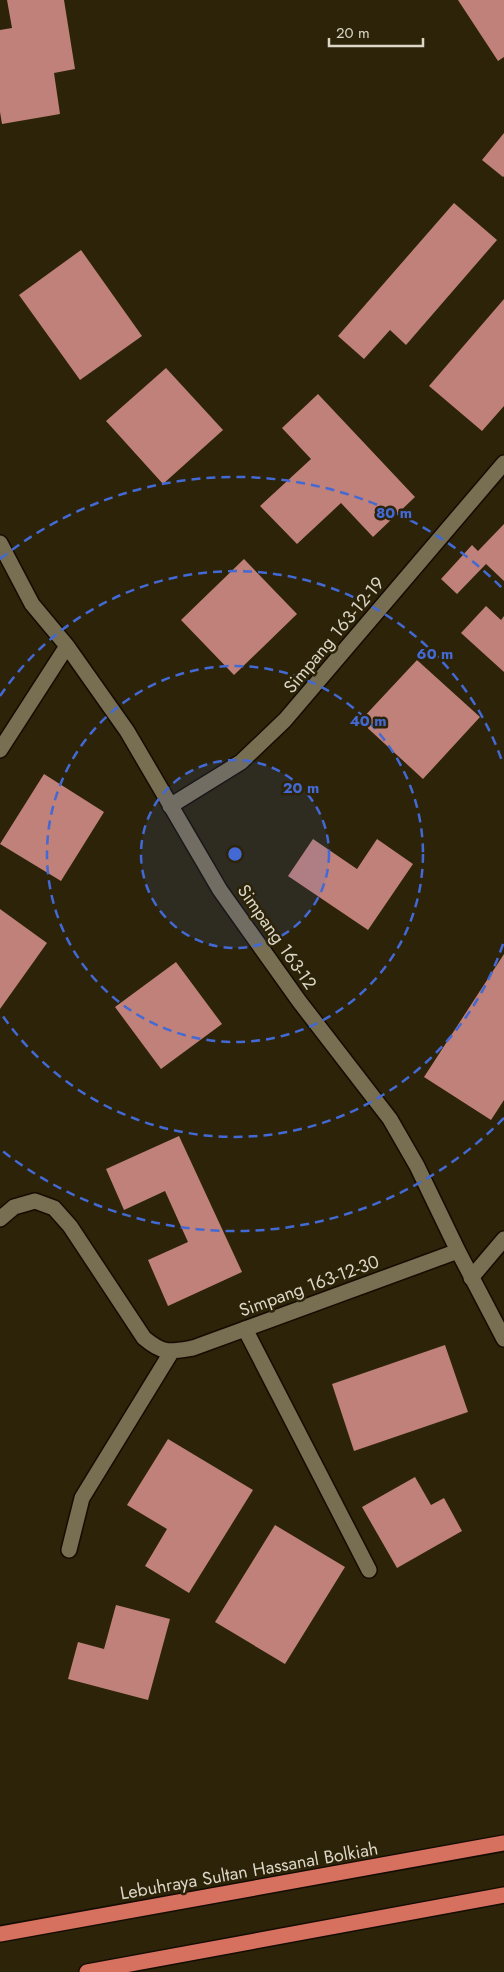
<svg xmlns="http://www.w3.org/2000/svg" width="504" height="1972" font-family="Jost,sans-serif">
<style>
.building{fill:#bf8179}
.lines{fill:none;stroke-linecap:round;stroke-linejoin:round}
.lane-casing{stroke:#150c00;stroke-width:18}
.street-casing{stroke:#150c00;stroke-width:18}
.highway-casing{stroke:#150c00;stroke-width:18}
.lane{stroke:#786e52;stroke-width:15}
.street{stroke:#786e52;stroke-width:15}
.highway{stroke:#d6705f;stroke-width:15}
.ring{fill:none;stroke:#4369d4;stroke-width:2.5;stroke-dasharray:9 6}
.labels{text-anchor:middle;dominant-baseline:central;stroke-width:5;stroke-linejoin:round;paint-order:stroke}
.street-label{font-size:18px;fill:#dbd6c6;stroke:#2c2309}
.centre{fill:#4369d4;stroke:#2c2309;stroke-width:2.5}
.ring-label{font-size:15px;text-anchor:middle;font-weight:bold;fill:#4369d4;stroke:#2c2309;stroke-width:5;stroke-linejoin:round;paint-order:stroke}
</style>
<rect width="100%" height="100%" fill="#2c2309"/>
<path class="building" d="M7 0H64L75 69 54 73 60 114 2 124 0 112V30L12 28Z
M458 0H504V57L498 61Z
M504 133V176L503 177 482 160Z
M454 203 497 240 406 345 390 330 364 359 338 336Z
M81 250 142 336 80 380 19 295Z
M504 299V406L482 431 429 386Z
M166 368 223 430 163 484 106 421Z
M318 394 415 497 373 537 341 503 297 544 260 506 311 459 282 428Z
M504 524V581L486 564 457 594 441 579 472 545 478 551Z
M244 559 297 614 234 675 181 620Z
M486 606 501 620 504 616V672L461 633Z
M417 660 480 717 423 779 360 721Z
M44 774 104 812 61 881 0 844Z
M313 839 357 869 377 839 413 864 368 930 288 876Z
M0 909 47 943 0 1009Z
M504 954V1100L491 1120 424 1077Z
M176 962 222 1024 161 1069 115 1007Z
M179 1136 242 1272 168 1306 148 1260 188 1242 165 1191 124 1210 106 1169Z
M445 1345 468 1412 354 1451 332 1384Z
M168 1439 253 1490 189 1593 145 1566 167 1529 127 1505Z
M415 1477 431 1505 444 1498 462 1531 397 1568 362 1507Z
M275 1525 345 1567 285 1664 215 1622Z
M116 1605 170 1619 148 1700 68 1679 78 1642 104 1649Z"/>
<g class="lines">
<g class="lane-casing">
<path id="lane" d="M245 1329 369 1570"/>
</g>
<g class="street-casing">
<path id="street" d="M0 543 32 604 67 646 127 731 220 890 299 1001 390 1119 417 1166 458 1251 504 1339
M0 750 67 646
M170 806 241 762 285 720 504 463
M0 1219 14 1207 35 1201 54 1208 70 1226 144 1338C163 1354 169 1352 193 1348L458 1251
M471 1278 504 1239
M69 1550 82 1498 172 1351"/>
</g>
<g class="highway-casing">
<path id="highway" d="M0 1934 504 1843
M87 1972 504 1895"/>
</g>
<use href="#lane" class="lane"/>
<use href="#street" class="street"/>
<use href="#highway" class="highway"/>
</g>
<circle cx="235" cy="854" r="94" fill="#4369d4" fill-opacity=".12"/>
<g class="ring">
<circle cx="235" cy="854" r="94"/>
<circle cx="235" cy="854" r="188"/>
<path d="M503 944A283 283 0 0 1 0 1012M0 696A283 283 0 0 1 503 764"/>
<path d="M504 1118A377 377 0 0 1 0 1149M0 559A377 377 0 0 1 504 590"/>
</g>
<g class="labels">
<g class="street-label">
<text transform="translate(334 635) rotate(-50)">Simpang 163-12-19</text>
<text transform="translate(277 937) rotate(55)">Simpang 163-12</text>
<text transform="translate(309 1286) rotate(-20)">Simpang 163-12-30</text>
<text transform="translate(249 1871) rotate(-10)">Lebuhraya Sultan Hassanal Bolkiah</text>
</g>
</g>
<circle cx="235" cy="854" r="8" class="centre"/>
<g class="ring-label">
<text x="394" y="518">80 m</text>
<text x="435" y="659">60 m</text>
<text x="368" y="726">40 m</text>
<text x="301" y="793">20 m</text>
</g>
<path d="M329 38v8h94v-8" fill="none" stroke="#dbd6c6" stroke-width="2.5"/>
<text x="336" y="38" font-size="15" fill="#dbd6c6" stroke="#2c2309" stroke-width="4" paint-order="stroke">20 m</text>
</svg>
